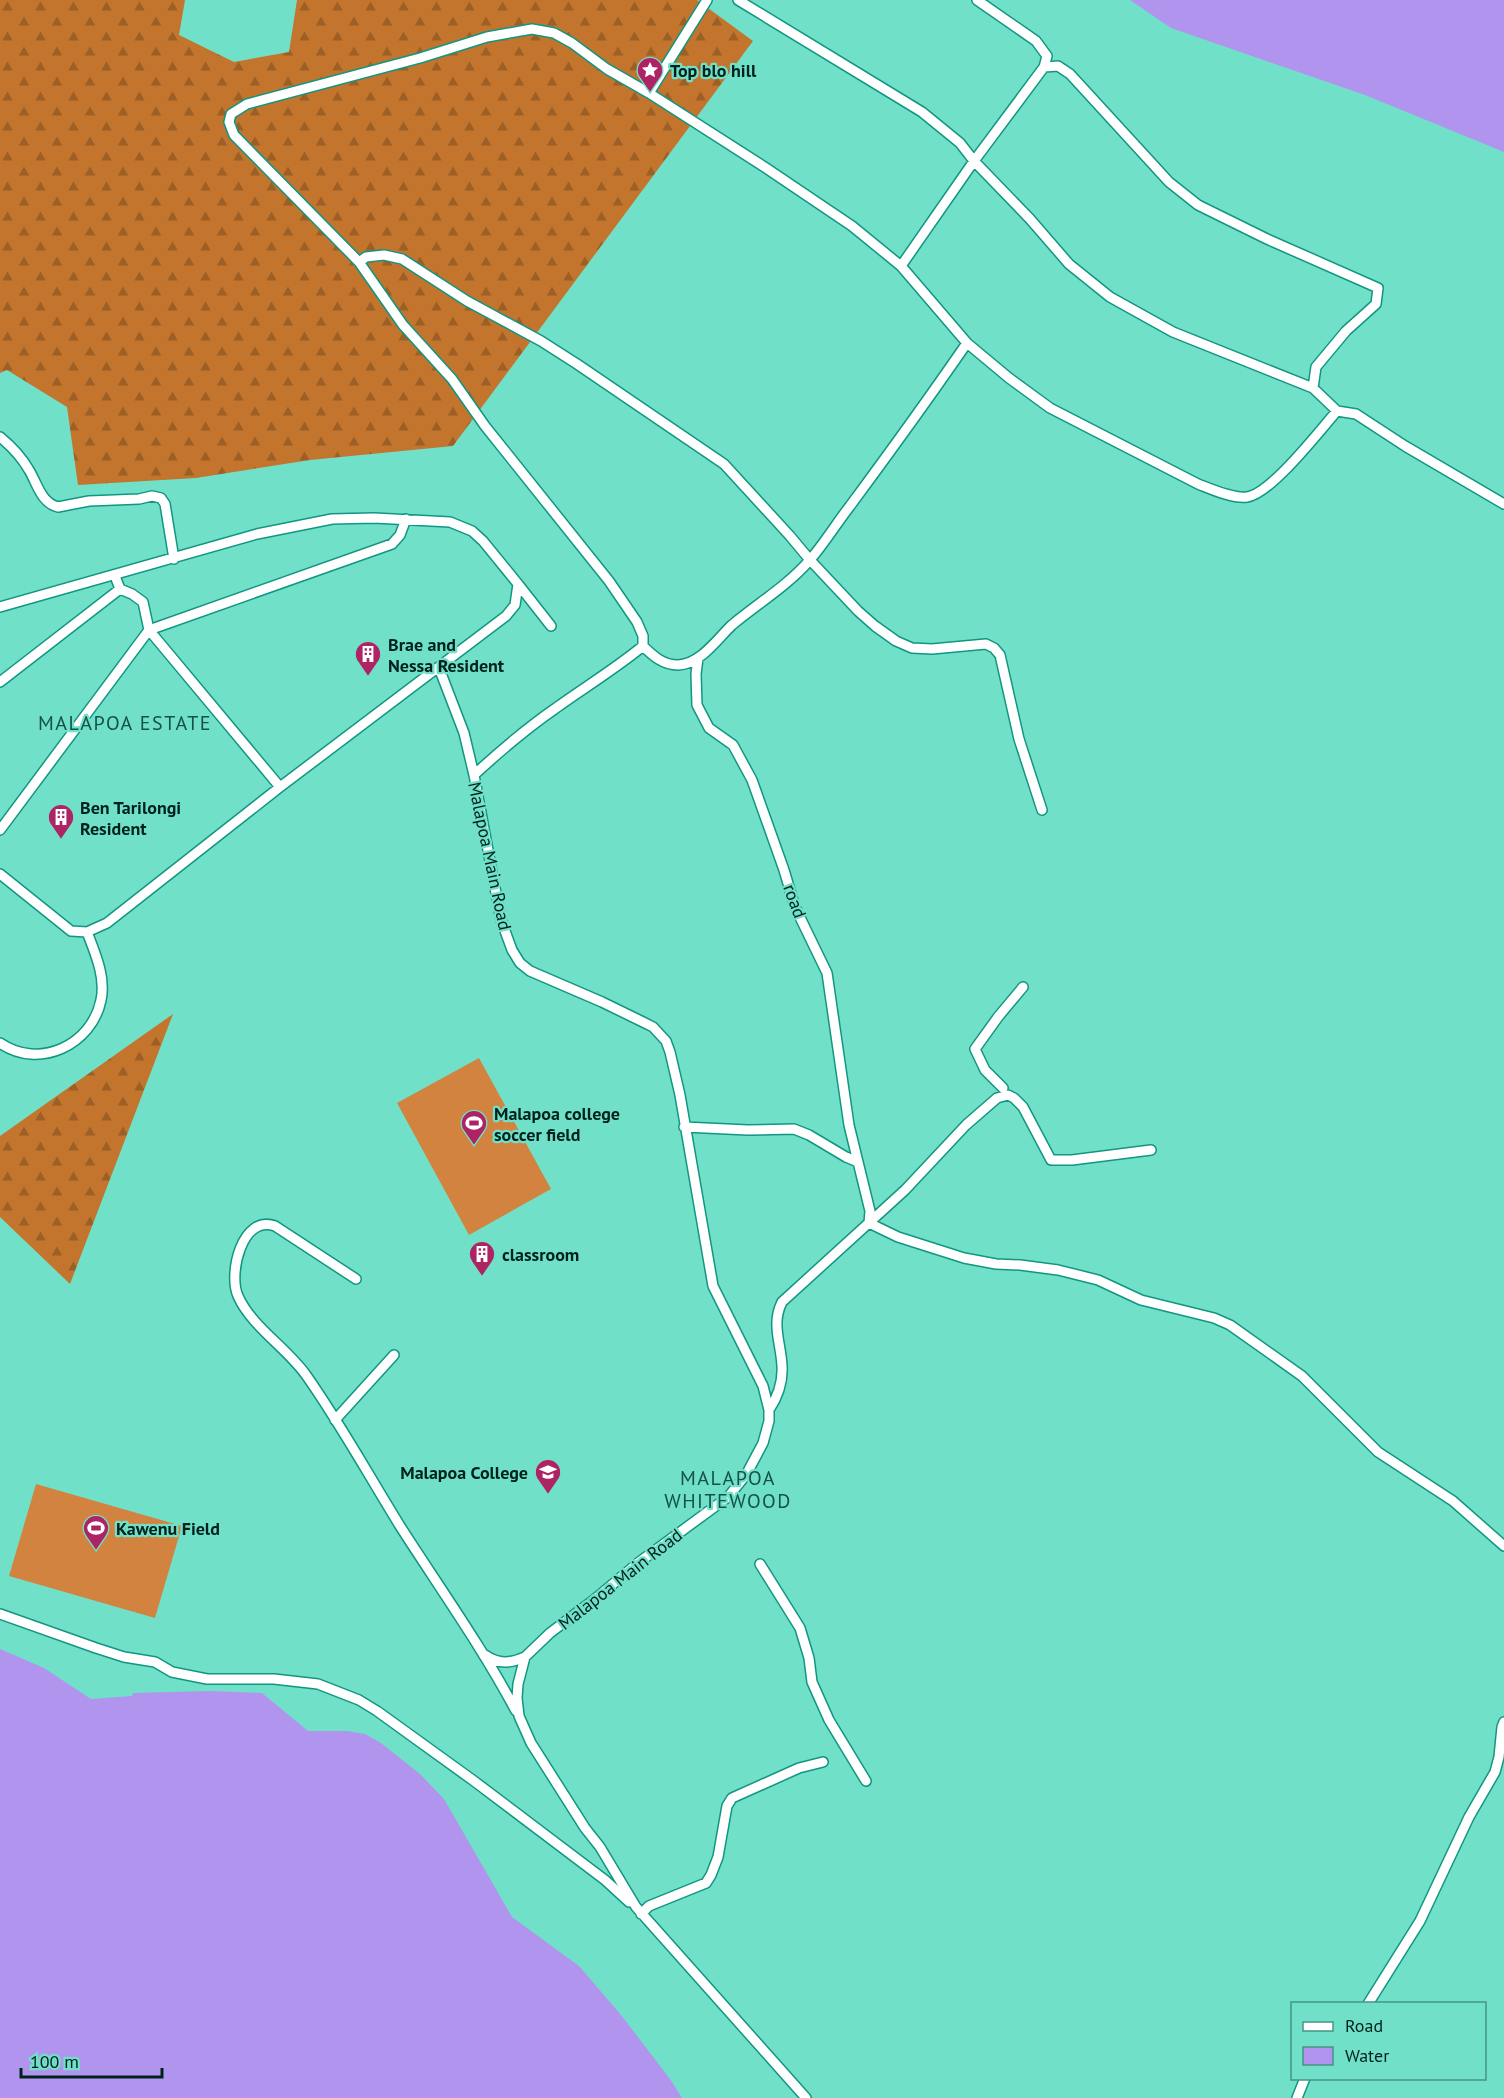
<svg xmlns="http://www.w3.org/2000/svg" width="1504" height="2098" font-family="'PT Sans',sans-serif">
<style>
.forest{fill:url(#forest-firs)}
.pitch{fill:#d38340}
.water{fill:#b194ed}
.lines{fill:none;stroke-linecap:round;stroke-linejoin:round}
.street-casing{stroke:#119682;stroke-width:12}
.street{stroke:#fff;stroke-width:9}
.labels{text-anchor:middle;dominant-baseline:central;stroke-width:4.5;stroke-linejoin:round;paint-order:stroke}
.poi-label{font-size:18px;font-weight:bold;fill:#00221c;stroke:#71e0c9;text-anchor:start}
.street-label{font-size:18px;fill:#00221c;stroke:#71e0c9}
.neighbourhood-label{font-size:20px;letter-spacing:1.5px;fill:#135247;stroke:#71e0c9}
</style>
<defs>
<pattern id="forest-firs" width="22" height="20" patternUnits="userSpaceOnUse" patternTransform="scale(1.5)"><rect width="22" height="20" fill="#c3742d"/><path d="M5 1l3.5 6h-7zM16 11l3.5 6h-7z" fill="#9c5f26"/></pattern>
</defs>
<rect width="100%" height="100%" fill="#71e0c9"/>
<path class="forest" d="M0 0H185L179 35 234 62 289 52 297 0H697L753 41 453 446 310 460 196 478 78 485 67 407 7 370 0 373Z
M173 1014 70 1284 0 1217V1136Z"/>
<path class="pitch" d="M479 1058 551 1189 469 1235 397 1103Z
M36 1484 182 1526 155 1618 9 1576Z"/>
<path class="water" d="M1130 0H1504V152L1365 95 1171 28Z
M0 1649 44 1668 91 1699 132 1696 133 1693 210 1691 262 1693 308 1731H347L365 1734 381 1743 420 1774 444 1799 512 1917 579 1966 621 2015 670 2079 682 2098H0Z"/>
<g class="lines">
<g class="street-casing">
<path id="street" d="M738 0 922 112 960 143 974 161 1030 219 1069 264 1110 297 1173 332 1313 388 1337 411 1356 414 1405 446 1504 504
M977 0 1036 41 1047 56 1044 67 1058 66 1070 74 1169 182 1198 205 1267 239 1378 288 1376 304 1346 331 1316 367 1313 388
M649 93 707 0
M359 262 366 257 384 255 402 259 467 301 541 341 577 364 724 464 790 536 810 560 858 611 875 626 896 641 912 648 932 649 986 644 994 648 1000 655 1019 739 1042 810
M901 266 974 161 1044 67
M967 343C929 398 890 452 850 506 836 524 824 544 809 561 787 586 757 604 732 625 717 639 701 664 678 665 663 665 653 656 643 646V636L637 622 609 581 485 426 452 379 403 325 359 262 234 135 229 122 231 114 247 104 420 58 487 37 532 29 554 33 572 43 607 69 649 93 766 168 852 226 901 266 967 343 1009 378 1050 408 1198 484C1211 489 1233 499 1247 497 1271 494 1320 430 1337 411
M0 437C11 446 22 458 29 470 37 483 41 503 58 507L89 501 139 499 152 496 161 498 165 504 174 559
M115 576 120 589 132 594 143 602 149 630 280 787
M518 584 551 626
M0 607 257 534 332 519 374 518 450 522 472 531 483 541 518 584 515 605 506 616 280 787 107 923 87 932 71 931 0 874
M698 658 696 674 697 705 709 728 733 745 752 780 784 870 795 907 827 973 849 1125 858 1162
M439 668 464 733 474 775 501 920 512 950 520 963 530 971 602 1002 643 1022 653 1027 666 1041 670 1052 680 1095 713 1286 763 1386 769 1410V1421L763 1443 746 1475 728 1497 638 1563 595 1599 550 1633 525 1657 518 1684 517 1698 519 1716 531 1743 585 1828 600 1847 636 1907 806 2098
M0 682 120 589
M474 775C500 751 527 728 556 708 585 687 615 669 643 646
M0 830 149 630 392 544 400 535 406 519
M0 1043C39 1070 92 1045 101 1000 106 977 95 953 87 932
M1003 1088 985 1070 975 1049 998 1017 1023 987
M684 1127 748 1130 794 1129 809 1135 846 1157 858 1162 870 1211 869 1223
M869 1223 898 1237 964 1258 996 1264 1020 1265 1058 1270 1098 1280 1141 1300 1214 1318 1230 1325 1302 1376 1378 1452 1453 1501 1504 1546
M356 1279 275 1226C242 1214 228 1274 238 1296 251 1326 287 1348 306 1375 340 1423 369 1476 400 1526 439 1587 482 1647 516 1711
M769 1410C777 1398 783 1382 782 1366 781 1343 771 1324 782 1302L905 1190 966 1125 997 1098 1008 1095 1014 1098 1023 1107 1051 1160H1072L1151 1150
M335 1420 394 1355
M760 1564 800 1628 809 1658 812 1682 829 1720 866 1781
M0 1614 96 1648 124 1657 155 1662 172 1672 207 1679H274L318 1684 359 1700 377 1711 474 1781 605 1880 629 1902
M485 1655C499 1665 511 1663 525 1657
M641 1914 649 1906 706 1883 711 1875 718 1857 727 1806 732 1798 799 1768 823 1762
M1368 2004 1420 1921 1469 1817 1495 1772 1499 1757 1502 1727 1504 1722
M1297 2098 1305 2078"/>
</g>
<use href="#street" class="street"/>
</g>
<defs>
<g id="sight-pin" transform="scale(1.35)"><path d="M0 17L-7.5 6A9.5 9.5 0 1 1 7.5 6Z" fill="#ae2363" stroke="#71e0c9"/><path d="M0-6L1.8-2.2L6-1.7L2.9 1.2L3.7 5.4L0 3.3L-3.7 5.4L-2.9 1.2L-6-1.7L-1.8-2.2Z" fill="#fff"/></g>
<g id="building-pin" transform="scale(1.35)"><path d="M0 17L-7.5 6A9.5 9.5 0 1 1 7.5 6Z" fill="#ae2363" stroke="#71e0c9"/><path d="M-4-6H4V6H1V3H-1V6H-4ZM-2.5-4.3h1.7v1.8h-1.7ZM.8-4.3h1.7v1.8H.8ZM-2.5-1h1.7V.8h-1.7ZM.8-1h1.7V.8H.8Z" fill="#fff"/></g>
<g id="stadium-pin" transform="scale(1.35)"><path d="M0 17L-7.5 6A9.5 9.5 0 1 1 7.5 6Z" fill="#ae2363" stroke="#71e0c9"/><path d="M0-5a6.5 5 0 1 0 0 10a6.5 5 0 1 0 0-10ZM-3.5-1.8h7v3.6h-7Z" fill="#fff"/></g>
<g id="school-pin" transform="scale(1.35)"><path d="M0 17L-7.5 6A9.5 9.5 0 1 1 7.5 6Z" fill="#ae2363" stroke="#71e0c9"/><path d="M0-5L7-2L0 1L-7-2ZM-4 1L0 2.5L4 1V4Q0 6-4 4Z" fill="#fff"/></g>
</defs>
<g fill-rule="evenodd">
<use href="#sight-pin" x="650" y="70"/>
<use href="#building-pin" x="368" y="654"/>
<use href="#building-pin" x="61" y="817"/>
<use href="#stadium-pin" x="474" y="1123"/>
<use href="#building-pin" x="482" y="1254"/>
<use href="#school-pin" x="548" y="1472"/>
<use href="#stadium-pin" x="96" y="1528"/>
</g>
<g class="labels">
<g class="poi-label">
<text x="670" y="70">Top blo hill</text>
<text x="388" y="644">Brae and<tspan x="388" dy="21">Nessa Resident</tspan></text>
<text x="80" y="807">Ben Tarilongi<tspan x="80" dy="21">Resident</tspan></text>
<text x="494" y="1113">Malapoa college<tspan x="494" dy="21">soccer field</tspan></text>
<text x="502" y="1254">classroom</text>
<text x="528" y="1472" text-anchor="end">Malapoa College</text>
<text x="116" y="1528">Kawenu Field</text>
</g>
<g class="street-label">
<text transform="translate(490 856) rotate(78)">Malapoa Main Road</text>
<text transform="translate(795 901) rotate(70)">road</text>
<text transform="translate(620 1579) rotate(-38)">Malapoa Main Road</text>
</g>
<g class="neighbourhood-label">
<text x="125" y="723">MALAPOA ESTATE</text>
<text x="728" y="1478">MALAPOA<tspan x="728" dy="23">WHITEWOOD</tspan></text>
</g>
</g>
<rect x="1291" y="2002" width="195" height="78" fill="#71e0c9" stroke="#449484" stroke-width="1.5"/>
<rect x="1303" y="2022" width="30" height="9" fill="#ffffff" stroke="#449484" stroke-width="1.5"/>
<text x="1345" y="2032" font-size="18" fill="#00221c">Road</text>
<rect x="1303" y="2047" width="30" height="18" fill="#b194ed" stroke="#449484" stroke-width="1.5"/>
<text x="1345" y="2062" font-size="18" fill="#00221c">Water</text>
<path d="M21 2068v9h141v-9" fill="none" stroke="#00221c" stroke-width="3"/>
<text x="30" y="2068" font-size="18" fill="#00221c" stroke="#71e0c9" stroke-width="4.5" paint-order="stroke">100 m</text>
</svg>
